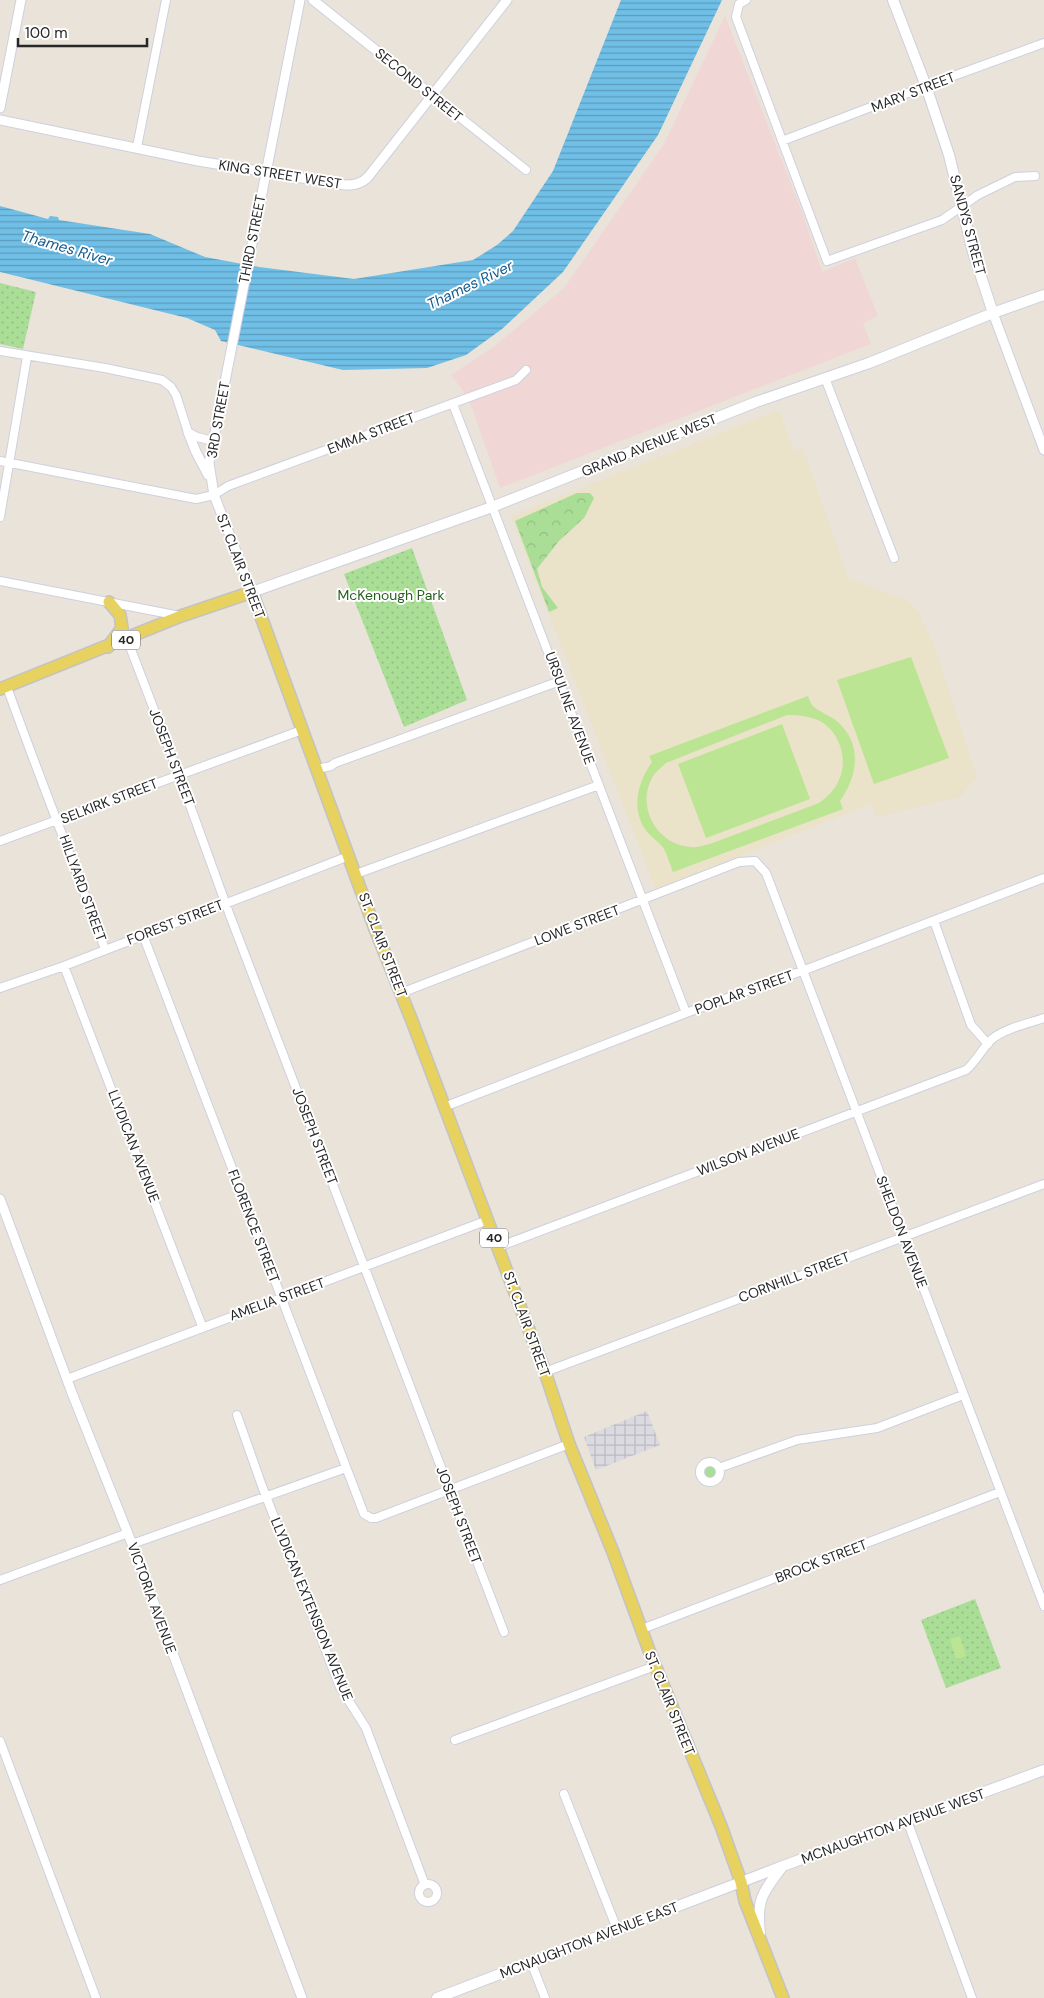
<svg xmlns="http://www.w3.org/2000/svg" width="1044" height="1998" font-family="'DM Sans',sans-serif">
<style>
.industrial{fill:url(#industrial-grid)}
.education{fill:#eae2c9}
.medical{fill:#f0d7d6}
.grass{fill:#aade97}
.forest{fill:url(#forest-crowns)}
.park{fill:url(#park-dots)}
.pitch{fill:#bce593;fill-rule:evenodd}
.water{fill:url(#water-rules)}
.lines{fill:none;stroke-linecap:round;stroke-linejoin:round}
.minor-casing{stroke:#ced0e0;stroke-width:10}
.tertiary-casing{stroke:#ced0e0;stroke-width:11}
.secondary-casing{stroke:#ced0e0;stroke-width:12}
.primary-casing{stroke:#c3c3c3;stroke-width:14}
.minor{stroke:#fff;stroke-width:8}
.tertiary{stroke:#fff;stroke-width:9}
.secondary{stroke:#fff;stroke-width:10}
.primary{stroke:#e8d25f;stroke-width:11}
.labels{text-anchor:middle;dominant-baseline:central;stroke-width:4;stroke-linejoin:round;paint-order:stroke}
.shield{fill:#fff;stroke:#686868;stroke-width:1}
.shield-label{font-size:12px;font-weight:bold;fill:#272727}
.street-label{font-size:14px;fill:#272727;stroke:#fff}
.park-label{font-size:14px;fill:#255f1c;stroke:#fff}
.water-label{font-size:15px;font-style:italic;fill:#145b8e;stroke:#fff}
</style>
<defs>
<pattern id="industrial-grid" width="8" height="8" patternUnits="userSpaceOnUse" patternTransform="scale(1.25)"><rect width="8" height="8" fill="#dcdae1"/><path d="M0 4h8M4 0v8" fill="none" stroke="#bdbbc1"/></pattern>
<pattern id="forest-crowns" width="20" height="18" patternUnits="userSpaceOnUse" patternTransform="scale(1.25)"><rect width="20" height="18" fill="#aade97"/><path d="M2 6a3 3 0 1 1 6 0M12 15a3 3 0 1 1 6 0" fill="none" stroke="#92be82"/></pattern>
<pattern id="park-dots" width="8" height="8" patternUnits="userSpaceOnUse" patternTransform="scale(1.25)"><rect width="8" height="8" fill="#aade97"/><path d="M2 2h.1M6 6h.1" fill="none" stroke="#92be82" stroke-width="1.8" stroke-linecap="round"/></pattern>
<pattern id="water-rules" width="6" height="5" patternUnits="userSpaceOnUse" patternTransform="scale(1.25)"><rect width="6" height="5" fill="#70bfe7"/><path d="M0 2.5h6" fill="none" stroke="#5c9bbb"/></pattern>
</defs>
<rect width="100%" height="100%" fill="#e9e3d9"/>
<path class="industrial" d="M647 1411 660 1445 596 1470 584 1437Z"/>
<path class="education" d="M779 410 794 451 803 448 848 578 898 597 905 598 918 611 934 645 977 777 959 797 876 817 871 804 656 890 511 516Z"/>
<path class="medical" d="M725 16 804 217 822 272 855 258 878 316 863 323 871 344 500 488 472 408 461 388 451 375 496 345 564 288 664 144Z"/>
<path class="grass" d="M704 1472a7 7 0 1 1 14 0a7 7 0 1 1-14 0Z"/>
<path class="forest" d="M577 493H590L594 498 584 518 559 541 537 569 542 587 558 608 549 612 515 521Z"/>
<path class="park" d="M0 283 36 292 23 349 0 344Z
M412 548 467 700 404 727 344 574Z
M975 1599 1001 1668 946 1688 921 1620Z"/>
<path class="pitch" d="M911 657 949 758 874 784 837 680Z
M808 696C809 699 811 704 813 706 819 712 832 716 839 723 863 746 857 777 840 801L843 809 673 872C670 865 668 856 664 849 660 842 650 837 645 829 631 807 638 782 652 762L649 756ZM787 715C798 715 808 716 818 720 839 730 849 759 839 780 835 790 827 797 819 803L710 844C704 845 697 848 691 847 657 845 636 807 652 778 655 772 661 768 666 763Z
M782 724 810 799 706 838 678 764Z
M960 1636 966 1656 956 1659 950 1639Z"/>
<path class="water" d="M621 0H722L658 135 563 272 502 329 466 355 427 368 343 370 221 341 215 330 187 318 0 272V206L48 219 50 216 58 217 59 220 150 234 205 257 259 267 354 279 473 260 497 245 513 231 553 171Z"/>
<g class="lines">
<g class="minor-casing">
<path id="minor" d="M746 0 739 4 736 17 827 261 942 220 978 195 1015 177 1035 176
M432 95 526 170
M782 141 926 86 1044 43
M137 147 166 0
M0 351 105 368 162 380 171 387 176 395 188 432 197 437 213 441
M825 378 894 558
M453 404 686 1013
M0 461 196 499 214 495 228 486 516 380 526 370
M0 517 27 357
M0 581 180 616
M127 639 179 775 229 913 504 1632
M7 687C38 774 73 861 105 949
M317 769 331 766 335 763 560 681
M0 841 302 730
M356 874 599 785
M934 921 971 1025 988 1044
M143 935 364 1514 371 1518H376L569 1444
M64 966 202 1326
M0 988 64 966 349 856
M401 993 739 862 755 861 766 873 1044 1606
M444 1107 686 1013 810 968 1044 878
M498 1247 966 1070C977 1061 982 1048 992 1039 1006 1028 1027 1024 1044 1018
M545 1372 1044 1184
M67 1379 488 1220
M237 1415 262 1486 340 1687 366 1728 425 1885
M700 1472a10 10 0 1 1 20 0a10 10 0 1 1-20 0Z
M719 1468 797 1440 877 1428 963 1395
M132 1544 346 1468
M0 1580 128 1533
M642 1629 1000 1492
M455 1740 655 1666
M0 1741 96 1998
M564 1794 617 1929
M907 1820 972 1998
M419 1893a9 9 0 1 1 18 0a9 9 0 1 1-18 0Z
M531 1962 545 1998"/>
</g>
<g class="tertiary-casing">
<path id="tertiary" d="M313 0 432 95
M0 108 21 0
M0 120 198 161 345 185C354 185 361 184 368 177L507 0
M993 313 1044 450
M188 432 196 452 208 475
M252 592 214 495 209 463 300 0
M0 1199 72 1393 132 1544 302 1998"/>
</g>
<g class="secondary-casing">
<path id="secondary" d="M893 0 926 86 949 155 973 252 993 313
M252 592 492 507 756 402 869 363 993 313 1044 295
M760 1933C756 1900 763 1892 782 1867
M437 1998 783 1866 1044 1770"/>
</g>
<g class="primary-casing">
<path id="primary" d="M108 647 122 628 120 615 109 602
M0 689 181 616 252 592 375 929 412 1021 545 1372 569 1444 613 1552 650 1653 721 1826 741 1882 745 1901 783 1998"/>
</g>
<use href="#minor" class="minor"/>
<use href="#tertiary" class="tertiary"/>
<use href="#secondary" class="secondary"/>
<use href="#primary" class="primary"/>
</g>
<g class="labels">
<g class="shield">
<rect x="112" y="630.5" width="28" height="19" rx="4"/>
<rect x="480" y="1228.5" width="28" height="19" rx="4"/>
</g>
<g class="shield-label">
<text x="126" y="640">40</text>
<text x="494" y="1238">40</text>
</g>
<g class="street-label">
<text transform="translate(419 85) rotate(39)">SECOND STREET</text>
<text transform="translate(913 92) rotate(-21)">MARY STREET</text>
<text transform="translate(280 174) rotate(9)">KING STREET WEST</text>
<text transform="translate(968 225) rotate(75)">SANDYS STREET</text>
<text transform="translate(252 239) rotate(-79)">THIRD STREET</text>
<text transform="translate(218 420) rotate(-80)">3RD STREET</text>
<text transform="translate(371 433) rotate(-21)">EMMA STREET</text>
<text transform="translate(649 445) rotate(-22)">GRAND AVENUE WEST</text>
<text transform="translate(241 566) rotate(69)">ST. CLAIR STREET</text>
<text transform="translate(570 708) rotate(70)">URSULINE AVENUE</text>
<text transform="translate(172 757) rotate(69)">JOSEPH STREET</text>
<text transform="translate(109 801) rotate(-21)">SELKIRK STREET</text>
<text transform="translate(83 888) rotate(70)">HILLYARD STREET</text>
<text transform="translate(175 922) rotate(-21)">FOREST STREET</text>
<text transform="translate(577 925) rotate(-21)">LOWE STREET</text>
<text transform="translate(383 945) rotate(69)">ST. CLAIR STREET</text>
<text transform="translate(744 992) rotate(-20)">POPLAR STREET</text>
<text transform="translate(315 1136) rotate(69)">JOSEPH STREET</text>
<text transform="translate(134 1146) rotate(69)">LLYDICAN AVENUE</text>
<text transform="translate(748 1152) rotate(-21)">WILSON AVENUE</text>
<text transform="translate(254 1226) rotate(69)">FLORENCE STREET</text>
<text transform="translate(902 1232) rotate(69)">SHELDON AVENUE</text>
<text transform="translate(794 1277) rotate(-21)">CORNHILL STREET</text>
<text transform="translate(277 1299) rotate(-20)">AMELIA STREET</text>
<text transform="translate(527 1324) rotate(70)">ST. CLAIR STREET</text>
<text transform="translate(459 1515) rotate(69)">JOSEPH STREET</text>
<text transform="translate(821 1561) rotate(-21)">BROCK STREET</text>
<text transform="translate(152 1598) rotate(70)">VICTORIA AVENUE</text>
<text transform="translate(312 1609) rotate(68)">LLYDICAN EXTENSION AVENUE</text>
<text transform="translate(670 1703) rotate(68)">ST. CLAIR STREET</text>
<text transform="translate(893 1826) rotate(-20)">MCNAUGHTON AVENUE WEST</text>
<text transform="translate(589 1940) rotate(-21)">MCNAUGHTON AVENUE EAST</text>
</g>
<g class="park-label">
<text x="391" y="595">McKenough Park</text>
</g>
<g class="water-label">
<text transform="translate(67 248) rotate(16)">Thames River</text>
<text transform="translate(470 285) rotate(-26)">Thames River</text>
</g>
</g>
<path d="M18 38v8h129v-8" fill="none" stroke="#272727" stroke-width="2.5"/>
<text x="25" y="38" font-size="15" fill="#272727" stroke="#ffffff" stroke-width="4" paint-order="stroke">100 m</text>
</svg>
